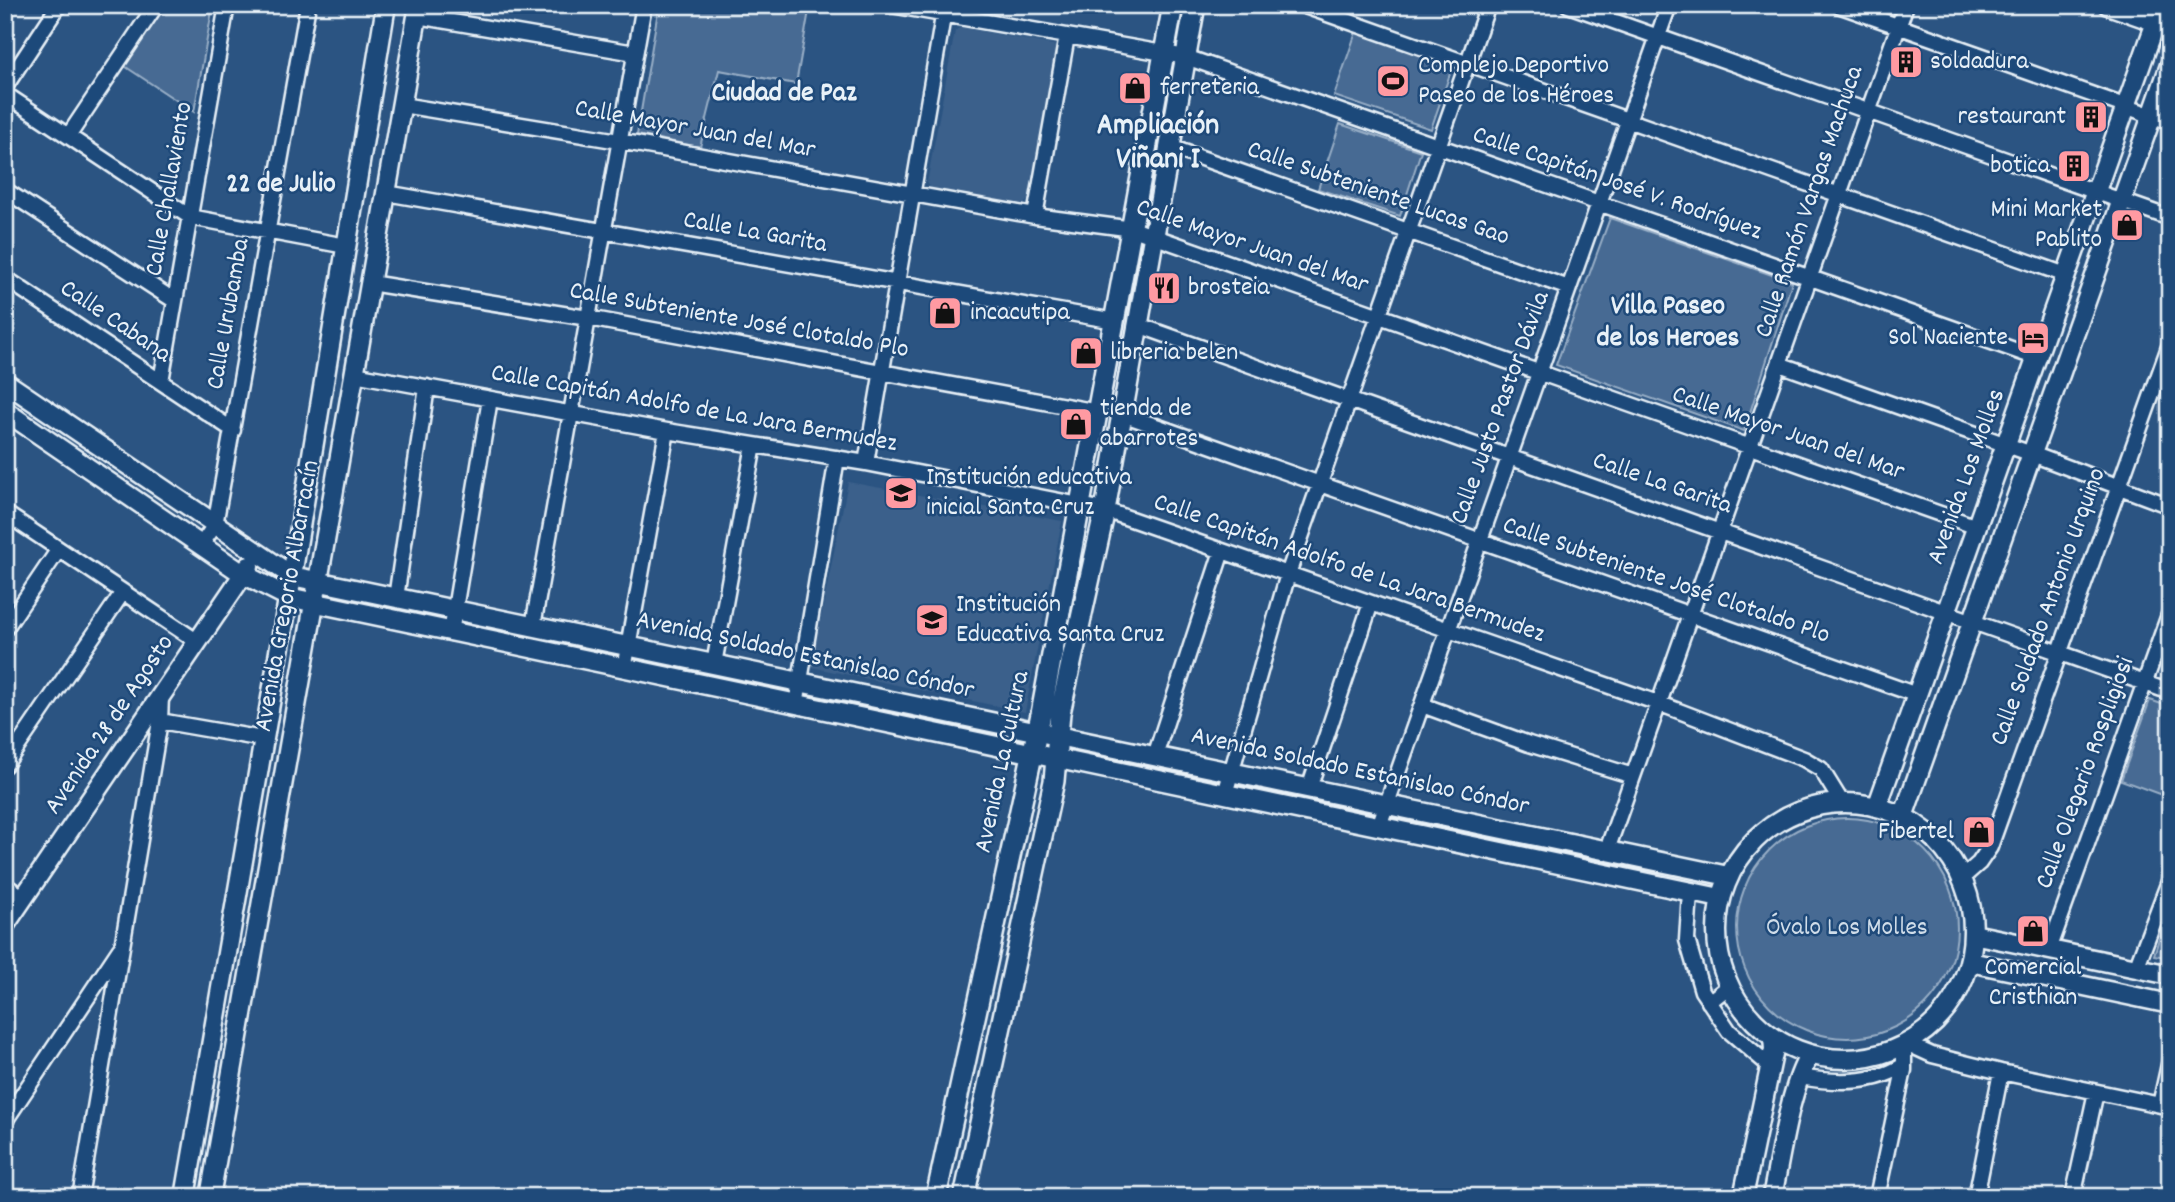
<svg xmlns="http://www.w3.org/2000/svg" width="2175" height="1202" font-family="Dekko,sans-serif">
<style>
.built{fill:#3a608b}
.green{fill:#476b93;stroke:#98aec6;stroke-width:2}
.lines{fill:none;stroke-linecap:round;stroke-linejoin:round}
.minor-casing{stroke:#e8f1f8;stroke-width:19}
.tertiary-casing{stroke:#e8f1f8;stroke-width:23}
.secondary-casing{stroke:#e8f1f8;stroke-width:24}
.minor{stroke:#1f4a7a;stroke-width:14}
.tertiary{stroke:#1f4a7a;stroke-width:18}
.secondary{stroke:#1f4a7a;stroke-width:19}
.labels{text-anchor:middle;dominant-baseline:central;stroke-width:5;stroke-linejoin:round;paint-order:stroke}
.poi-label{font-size:26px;fill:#e8f1f8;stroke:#1f4a7a;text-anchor:start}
.street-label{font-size:26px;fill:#e8f1f8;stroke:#1f4a7a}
.park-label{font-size:26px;fill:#d0dde9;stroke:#1f4a7a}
.neighbourhood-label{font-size:28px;font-weight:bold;fill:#e8f1f8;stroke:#1f4a7a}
.quarter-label{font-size:30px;font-weight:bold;fill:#e8f1f8;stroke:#1f4a7a}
</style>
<rect width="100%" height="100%" fill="#2b5482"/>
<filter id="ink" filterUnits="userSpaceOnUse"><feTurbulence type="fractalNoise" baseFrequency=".0143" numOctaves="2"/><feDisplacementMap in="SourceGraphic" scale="14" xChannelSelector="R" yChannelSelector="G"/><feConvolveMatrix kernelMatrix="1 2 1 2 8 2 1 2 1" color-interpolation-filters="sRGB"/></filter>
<g filter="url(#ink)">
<path class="built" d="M960 27 1054 45 1057 51 1029 199 1023 205 932 189 927 183 955 31Z
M848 482 1062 521 1025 712 811 667Z"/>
<path class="green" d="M164 5H213L194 112 123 65Z
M659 5H810L796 84 719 70 700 147 637 135Z
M1356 32 1453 65 1431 129 1334 96Z
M1340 124 1421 151 1400 216 1318 189Z
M1610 218 1792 282 1744 431 1556 365Z
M2150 700 2170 707V798L2121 780Z
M1737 928a110 110 0 1 1 220 0a110 110 0 1 1-220 0Z
M2170 903V958L2154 955Z"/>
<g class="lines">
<g class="minor-casing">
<path id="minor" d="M891 5 1186 57 2037 358
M1302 5 2066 275
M1568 5 2170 218
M1838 5 2170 122
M417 16 635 53
M5 87 59 5
M5 94 190 217 346 246
M402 105 619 141 1035 216 1133 229 1977 527
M69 135 156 5
M1170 147 1569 288
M5 190 175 301
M386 193 1115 321
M1035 216 1067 36
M5 278 233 430
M370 283 588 318 1098 412
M1138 325 2170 692
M1779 364 2032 454 2170 506
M354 374 667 431 866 463 1105 510 1658 703 1804 759 1821 769 1842 803
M161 381 227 5
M1122 414 1917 695
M866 463 945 5
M5 513 198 642
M201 545 215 525 308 5
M396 598 427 387
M533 626 644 5
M5 629 59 549
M451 633 490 399
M714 664 754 445
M624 669 667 431
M796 705 837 458
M1422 705 1529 744 1633 776
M160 721 263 739
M1155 756 1222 551
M5 765 123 592
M1309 788 1371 603
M1225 794 1288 574 1488 5
M1379 826 1669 5
M1607 850 1906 5
M1962 878 1979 863 1990 847 2170 344
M5 885 24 898
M1690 892 1687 940 1702 991 1729 1031 1770 1066
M2049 950 2170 612
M2136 968 2170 879
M1709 1002 1728 987
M1908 1044 1932 1055 2001 1072 2170 1107
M1800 1077C1833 1083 1874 1085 1904 1065
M2160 1105 2170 1060
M5 1121 120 949
M80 1197 160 721 161 696
M1877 1197 1904 1070V1046
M1976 1197 2001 1072
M2073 1197 2096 1092"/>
</g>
<g class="tertiary-casing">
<path id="tertiary" d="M2108 5 2170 27
M5 382 292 576 1728 876
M5 411 243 574 288 597 1720 898
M1717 931a128 128 0 1 1 256 0a128 128 0 1 1-256 0Z
M1877 807 2162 5
M1903 817 2170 65
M5 925 249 566
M1973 934 2170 975
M1970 962 2170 1004
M185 1197 292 576 386 5
M210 1197 419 5
M1743 1197 1774 1049 1773 1038
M1772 1197C1780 1159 1790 1085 1810 1055"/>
</g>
<g class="secondary-casing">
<path id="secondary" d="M936 1197 1041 714 1173 5
M964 1197 1054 781 1060 713 1105 510 1195 5"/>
</g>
<use href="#minor" class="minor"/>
<use href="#tertiary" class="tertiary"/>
<use href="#secondary" class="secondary"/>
</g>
</g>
<defs>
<g id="building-square" transform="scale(1.75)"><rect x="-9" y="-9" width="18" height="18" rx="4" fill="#ff9aa2" stroke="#1f4a7a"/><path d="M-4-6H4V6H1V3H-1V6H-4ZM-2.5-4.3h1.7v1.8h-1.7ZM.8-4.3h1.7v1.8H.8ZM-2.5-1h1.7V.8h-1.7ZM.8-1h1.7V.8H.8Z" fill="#111"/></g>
<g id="stadium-square" transform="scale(1.75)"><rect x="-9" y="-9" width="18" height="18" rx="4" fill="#ff9aa2" stroke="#1f4a7a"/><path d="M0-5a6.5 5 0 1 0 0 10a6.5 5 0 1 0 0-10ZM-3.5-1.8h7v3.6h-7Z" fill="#111"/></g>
<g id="shop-square" transform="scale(1.75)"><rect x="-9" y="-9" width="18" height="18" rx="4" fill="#ff9aa2" stroke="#1f4a7a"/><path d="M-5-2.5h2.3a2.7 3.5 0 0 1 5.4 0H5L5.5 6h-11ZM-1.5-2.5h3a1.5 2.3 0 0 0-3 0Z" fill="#111"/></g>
<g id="restaurant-square" transform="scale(1.75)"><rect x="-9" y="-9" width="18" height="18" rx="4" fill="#ff9aa2" stroke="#1f4a7a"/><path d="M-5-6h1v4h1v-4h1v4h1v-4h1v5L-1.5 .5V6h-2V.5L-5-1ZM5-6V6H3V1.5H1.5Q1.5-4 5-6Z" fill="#111"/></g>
<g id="hotel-square" transform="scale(1.75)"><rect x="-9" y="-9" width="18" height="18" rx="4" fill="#ff9aa2" stroke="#1f4a7a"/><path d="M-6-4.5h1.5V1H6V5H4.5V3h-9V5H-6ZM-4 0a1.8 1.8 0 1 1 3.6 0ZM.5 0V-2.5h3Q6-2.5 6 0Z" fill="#111"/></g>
<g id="school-square" transform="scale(1.75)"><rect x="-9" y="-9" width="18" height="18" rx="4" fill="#ff9aa2" stroke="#1f4a7a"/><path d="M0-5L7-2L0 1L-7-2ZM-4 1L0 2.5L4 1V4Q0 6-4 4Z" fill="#111"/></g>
</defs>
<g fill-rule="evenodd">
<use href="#building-square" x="1906" y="62"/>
<use href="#stadium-square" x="1393" y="81"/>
<use href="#shop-square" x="1135" y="88"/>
<use href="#building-square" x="2091" y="117"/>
<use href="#building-square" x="2074" y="166"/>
<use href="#shop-square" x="2127" y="225"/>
<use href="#restaurant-square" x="1164" y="288"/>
<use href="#shop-square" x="945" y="313"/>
<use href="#hotel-square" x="2033" y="338"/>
<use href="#shop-square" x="1086" y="353"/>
<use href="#shop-square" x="1076" y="424"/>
<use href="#school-square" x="901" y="493"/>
<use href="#school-square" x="932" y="620"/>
<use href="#shop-square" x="1979" y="832"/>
<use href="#shop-square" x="2033" y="931"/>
</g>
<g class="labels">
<g class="poi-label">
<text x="1930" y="62">soldadura</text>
<text x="1418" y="66">Complejo Deportivo<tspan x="1418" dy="30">Paseo de los Héroes</tspan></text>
<text x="1160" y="88">ferreteria</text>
<text x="2066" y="117" text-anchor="end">restaurant</text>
<text x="2050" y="166" text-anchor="end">botica</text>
<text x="2102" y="210" text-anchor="end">Mini Market<tspan x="2102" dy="30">Pablito</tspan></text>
<text x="1188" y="288">brosteia</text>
<text x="970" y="313">incacutipa</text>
<text x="2008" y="338" text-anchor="end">Sol Naciente</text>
<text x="1110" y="353">libreria belen</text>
<text x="1100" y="409">tienda de<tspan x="1100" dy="30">abarrotes</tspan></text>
<text x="926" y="478">Institución educativa<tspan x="926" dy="30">inicial Santa Cruz</tspan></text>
<text x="956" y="605">Institución<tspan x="956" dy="30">Educativa Santa Cruz</tspan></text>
<text x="1954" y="832" text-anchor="end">Fibertel</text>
<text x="2033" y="968" text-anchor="middle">Comercial<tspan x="2033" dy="30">Cristhian</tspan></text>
</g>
<g class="street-label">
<text transform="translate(695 130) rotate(10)">Calle Mayor Juan del Mar</text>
<text transform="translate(1617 184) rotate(19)">Calle Capitán José V. Rodríguez</text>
<text transform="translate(170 189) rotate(-80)">Calle Challaviento</text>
<text transform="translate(1378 194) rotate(19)">Calle Subteniente Lucas Gao</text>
<text transform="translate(1810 202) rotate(-71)">Calle Ramón Vargas Machuca</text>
<text transform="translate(755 233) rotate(10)">Calle La Garita</text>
<text transform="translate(1252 247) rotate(19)">Calle Mayor Juan del Mar</text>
<text transform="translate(229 314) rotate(-80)">Calle Urubamba</text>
<text transform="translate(739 321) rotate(10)">Calle Subteniente José Clotaldo Plo</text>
<text transform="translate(115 322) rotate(34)">Calle Cabana</text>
<text transform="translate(1501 408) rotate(-70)">Calle Justo Pastor Dávila</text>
<text transform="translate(694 409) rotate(10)">Calle Capitán Adolfo de La Jara Bermudez</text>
<text transform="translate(1788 434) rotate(19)">Calle Mayor Juan del Mar</text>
<text transform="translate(1967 477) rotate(-70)">Avenida Los Molles</text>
<text transform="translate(1662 484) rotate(19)">Calle La Garita</text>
<text transform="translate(1349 569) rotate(19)">Calle Capitán Adolfo de La Jara Bermudez</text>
<text transform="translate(1666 581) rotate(19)">Calle Subteniente José Clotaldo Plo</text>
<text transform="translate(288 596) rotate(-80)">Avenida Gregorio Albarracín</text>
<text transform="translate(2049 607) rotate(-70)">Calle Soldado Antonio Urquino</text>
<text transform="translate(805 656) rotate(12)">Avenida Soldado Estanislao Cóndor</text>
<text transform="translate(110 725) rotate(-56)">Avenida 28 de Agosto</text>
<text transform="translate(1003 762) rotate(-78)">Avenida La Cultura</text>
<text transform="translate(1360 772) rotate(12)">Avenida Soldado Estanislao Cóndor</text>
<text transform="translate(2086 773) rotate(-70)">Calle Olegario Rospligiosi</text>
</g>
<g class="park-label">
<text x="1847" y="928">Óvalo Los Molles</text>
</g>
<g class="neighbourhood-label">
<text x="784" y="95">Ciudad de Paz</text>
<text x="281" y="186">22 de Julio</text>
<text x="1668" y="308">Villa Paseo<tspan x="1668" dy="32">de los Heroes</tspan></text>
</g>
<g class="quarter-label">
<text x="1158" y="127">Ampliación<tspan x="1158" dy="34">Viñani I</tspan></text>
</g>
</g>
<rect width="2175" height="1202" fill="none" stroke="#1f4a7a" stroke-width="28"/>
<rect x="14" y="14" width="2147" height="1174" fill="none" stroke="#e8f1f8" stroke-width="2.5" filter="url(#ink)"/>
</svg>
